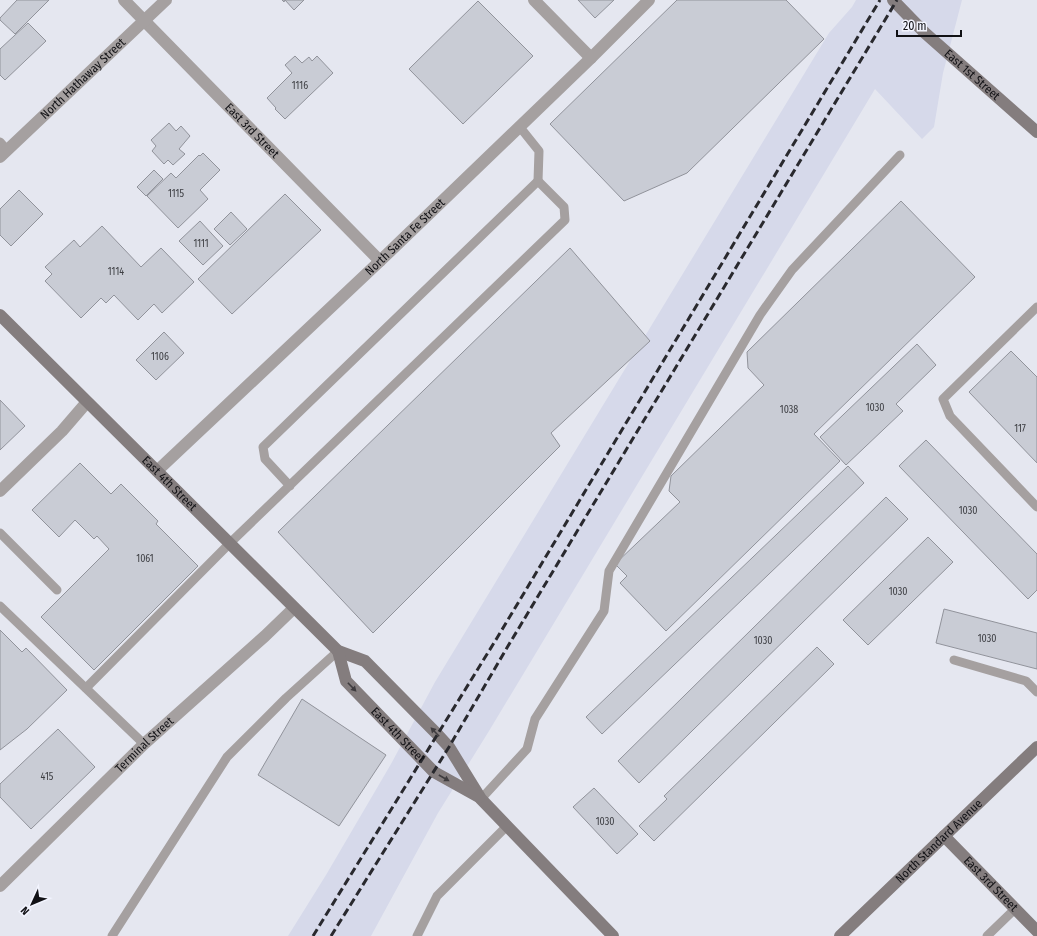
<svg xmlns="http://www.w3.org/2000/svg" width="1037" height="936" font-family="'Fira Sans Condensed',sans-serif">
  <rect width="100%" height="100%" fill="#e5e7f0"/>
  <!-- built -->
  <polygon fill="#d6d9ea" points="856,0 962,0 943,73 934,127 922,139 875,89 489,731 438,813 371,936 288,936 326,875 391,764 435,682 829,33 852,7"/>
  <!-- building -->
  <g fill="#c9ccd5" stroke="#91939b">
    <polygon points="17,0 49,0 15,34 0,20 0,18"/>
    <polygon points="282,0 304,0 294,10 285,0 284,2"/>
    <polygon points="578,0 614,0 595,18"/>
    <polygon points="677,0 786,0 824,39 687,173 624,201 550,124"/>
    <polygon points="478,1 533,56 463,124 409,69"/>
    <polygon points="28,23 46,41 5,80 0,75 0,49"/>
    <polygon points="295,56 302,63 309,57 312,61 317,56 333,73 285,119 275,109 276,108 267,98 292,73 285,65"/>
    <polygon points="169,123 176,131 181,126 190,136 179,149 185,154 173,165 168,160 164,164 152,151 156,146 151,140"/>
    <polygon points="203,153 220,170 200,190 208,199 178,228 147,196 171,173 176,178 199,155 200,156"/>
    <polygon points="154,170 163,179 146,196 137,187"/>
    <polygon points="19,190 43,214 11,246 0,235 0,209"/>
    <polygon points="285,194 321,230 232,314 198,279"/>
    <polygon points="901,201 975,277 814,434 840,461 666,631 620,583 627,576 615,564 680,502 669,491 671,476 764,385 748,368 747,352"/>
    <polygon points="231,212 247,229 230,245 214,229"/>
    <polygon points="200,221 223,246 203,265 179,241"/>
    <polygon points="102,226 141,267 161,248 194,282 162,313 154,304 138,320 114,295 106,303 101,298 81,318 45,281 52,274 45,267 74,240 80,247"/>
    <polygon points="570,248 650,341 551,433 560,446 373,633 278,532"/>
    <polygon points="164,332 184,353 156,380 136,360"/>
    <polygon points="917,344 936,365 896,404 903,411 846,465 820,437"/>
    <polygon points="1011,351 1037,377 1037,463 969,392"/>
    <polygon points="0,400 25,426 0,450"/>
    <polygon points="926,440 1037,554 1037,590 1028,599 899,466"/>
    <polygon points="80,463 111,494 121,484 158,521 156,524 198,566 94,670 41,617 109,549 97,536 94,539 75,520 59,537 32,510"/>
    <polygon points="848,466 864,483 602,734 586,717"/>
    <polygon points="886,497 908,519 639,783 618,761"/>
    <polygon points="928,537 953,562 868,645 843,620"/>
    <polygon points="944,609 1037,633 1037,669 936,643"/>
    <polygon points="0,630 22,652 26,648 67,690 27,729 0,750"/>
    <polygon points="817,647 834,664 654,841 639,826 667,799 664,796"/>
    <polygon points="302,699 386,755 339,826 258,775"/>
    <polygon points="58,729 95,767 31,829 0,797 0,784"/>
    <polygon points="594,788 638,834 617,854 573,807"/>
  </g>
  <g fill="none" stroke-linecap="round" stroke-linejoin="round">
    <!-- lane -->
    <g stroke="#a5a0a0" stroke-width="9">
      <polyline points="519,126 539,151 538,181"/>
      <polyline points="0,142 7,150"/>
      <polyline points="1037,307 943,399 950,416 1037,507"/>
      <polyline points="0,533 57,590"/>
      <polyline points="0,606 144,744"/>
      <polyline points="954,660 1026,681 1037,692"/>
      <polyline points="86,688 230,543 565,220 564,207 538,181 263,447 265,459 290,486"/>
      <polyline points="481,799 527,749 535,719 604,611 609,571 760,315 792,270 900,155"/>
      <polyline points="112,936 227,757 286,698 338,651"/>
      <polyline points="417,936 437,896 507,826"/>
      <polyline points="987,936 1015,909"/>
    </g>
    <!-- street -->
    <g stroke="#a5a0a0" stroke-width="12">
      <path id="s1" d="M124 0 380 261"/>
      <polyline points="534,0 591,58"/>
      <path id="s2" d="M0 157 166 0"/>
      <path id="s3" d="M157 471 380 261 591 58 649 0"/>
      <polyline points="0,491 62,431 87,402"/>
      <path id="s4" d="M0 886 144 744 265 636 294 608"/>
    </g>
    <!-- secondary -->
    <g stroke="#847d7e" stroke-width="12">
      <path id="s5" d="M893 0 925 33 1037 132"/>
      <path id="s6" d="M0 315 338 651 365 661 438 735 449 747 481 799 613 936"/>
      <path id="s7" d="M338 651 346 681 434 772 479 797"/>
      <path id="s8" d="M944 836 1037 931"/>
      <path id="s9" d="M840 936 1037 747"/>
    </g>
    <!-- rail -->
    <g stroke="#29292e" stroke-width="3" stroke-dasharray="8 4" stroke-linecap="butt">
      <polyline points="313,936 497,638 880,0"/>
      <polyline points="331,936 449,747 508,646 897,0"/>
    </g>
  </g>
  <!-- one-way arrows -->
  <defs><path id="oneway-solid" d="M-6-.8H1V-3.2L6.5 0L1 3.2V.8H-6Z"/></defs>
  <g fill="#3f3c3f">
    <use href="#oneway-solid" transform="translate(352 687) rotate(46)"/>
    <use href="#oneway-solid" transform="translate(435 732) rotate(-134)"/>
    <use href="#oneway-solid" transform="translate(444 778) rotate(30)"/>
  </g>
  <g text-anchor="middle" stroke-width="3" stroke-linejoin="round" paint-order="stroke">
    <!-- number labels -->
    <g font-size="10" fill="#3f4045">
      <text x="300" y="89">1116</text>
      <text x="176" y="197">1115</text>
      <text x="201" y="247">1111</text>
      <text x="116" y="275">1114</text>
      <text x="160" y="360">1106</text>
      <text x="875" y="411">1030</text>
      <text x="789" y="413">1038</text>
      <text x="1020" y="432">117</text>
      <text x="968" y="514">1030</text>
      <text x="145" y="562">1061</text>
      <text x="898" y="595">1030</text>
      <text x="987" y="642">1030</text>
      <text x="763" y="644">1030</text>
      <text x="47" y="780">415</text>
      <text x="605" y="825">1030</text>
    </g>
    <!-- street labels -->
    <g font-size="12" fill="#111115" stroke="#f2f4fe">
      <text dy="4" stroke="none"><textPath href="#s5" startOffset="109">East 1st Street</textPath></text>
      <text dy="4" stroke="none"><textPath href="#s2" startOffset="114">North Hathaway Street</textPath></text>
      <text dy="4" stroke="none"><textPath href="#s1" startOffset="183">East 3rd Street</textPath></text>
      <text dy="4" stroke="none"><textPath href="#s3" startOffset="341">North Santa Fe Street</textPath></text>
      <text dy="4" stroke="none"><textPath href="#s6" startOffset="239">East 4th Street</textPath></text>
      <text dy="4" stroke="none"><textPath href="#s7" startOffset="106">East 4th Street</textPath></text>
      <text dy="4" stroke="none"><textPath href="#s4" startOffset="202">Terminal Street</textPath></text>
      <text dy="4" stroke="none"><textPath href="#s9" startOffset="137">North Standard Avenue</textPath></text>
      <text dy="4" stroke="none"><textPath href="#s8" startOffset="67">East 3rd Street</textPath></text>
    </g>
  </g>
  <!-- north arrow -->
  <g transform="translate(32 904) rotate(226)" stroke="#f2f4fe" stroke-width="3" paint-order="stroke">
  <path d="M0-3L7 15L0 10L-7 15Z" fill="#111115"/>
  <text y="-6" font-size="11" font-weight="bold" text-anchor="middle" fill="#111115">N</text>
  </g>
  <!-- scale -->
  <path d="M897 30v6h64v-6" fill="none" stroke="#111115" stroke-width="2"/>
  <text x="903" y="30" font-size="12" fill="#111115" stroke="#f2f4fe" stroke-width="3" paint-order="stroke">20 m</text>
</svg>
